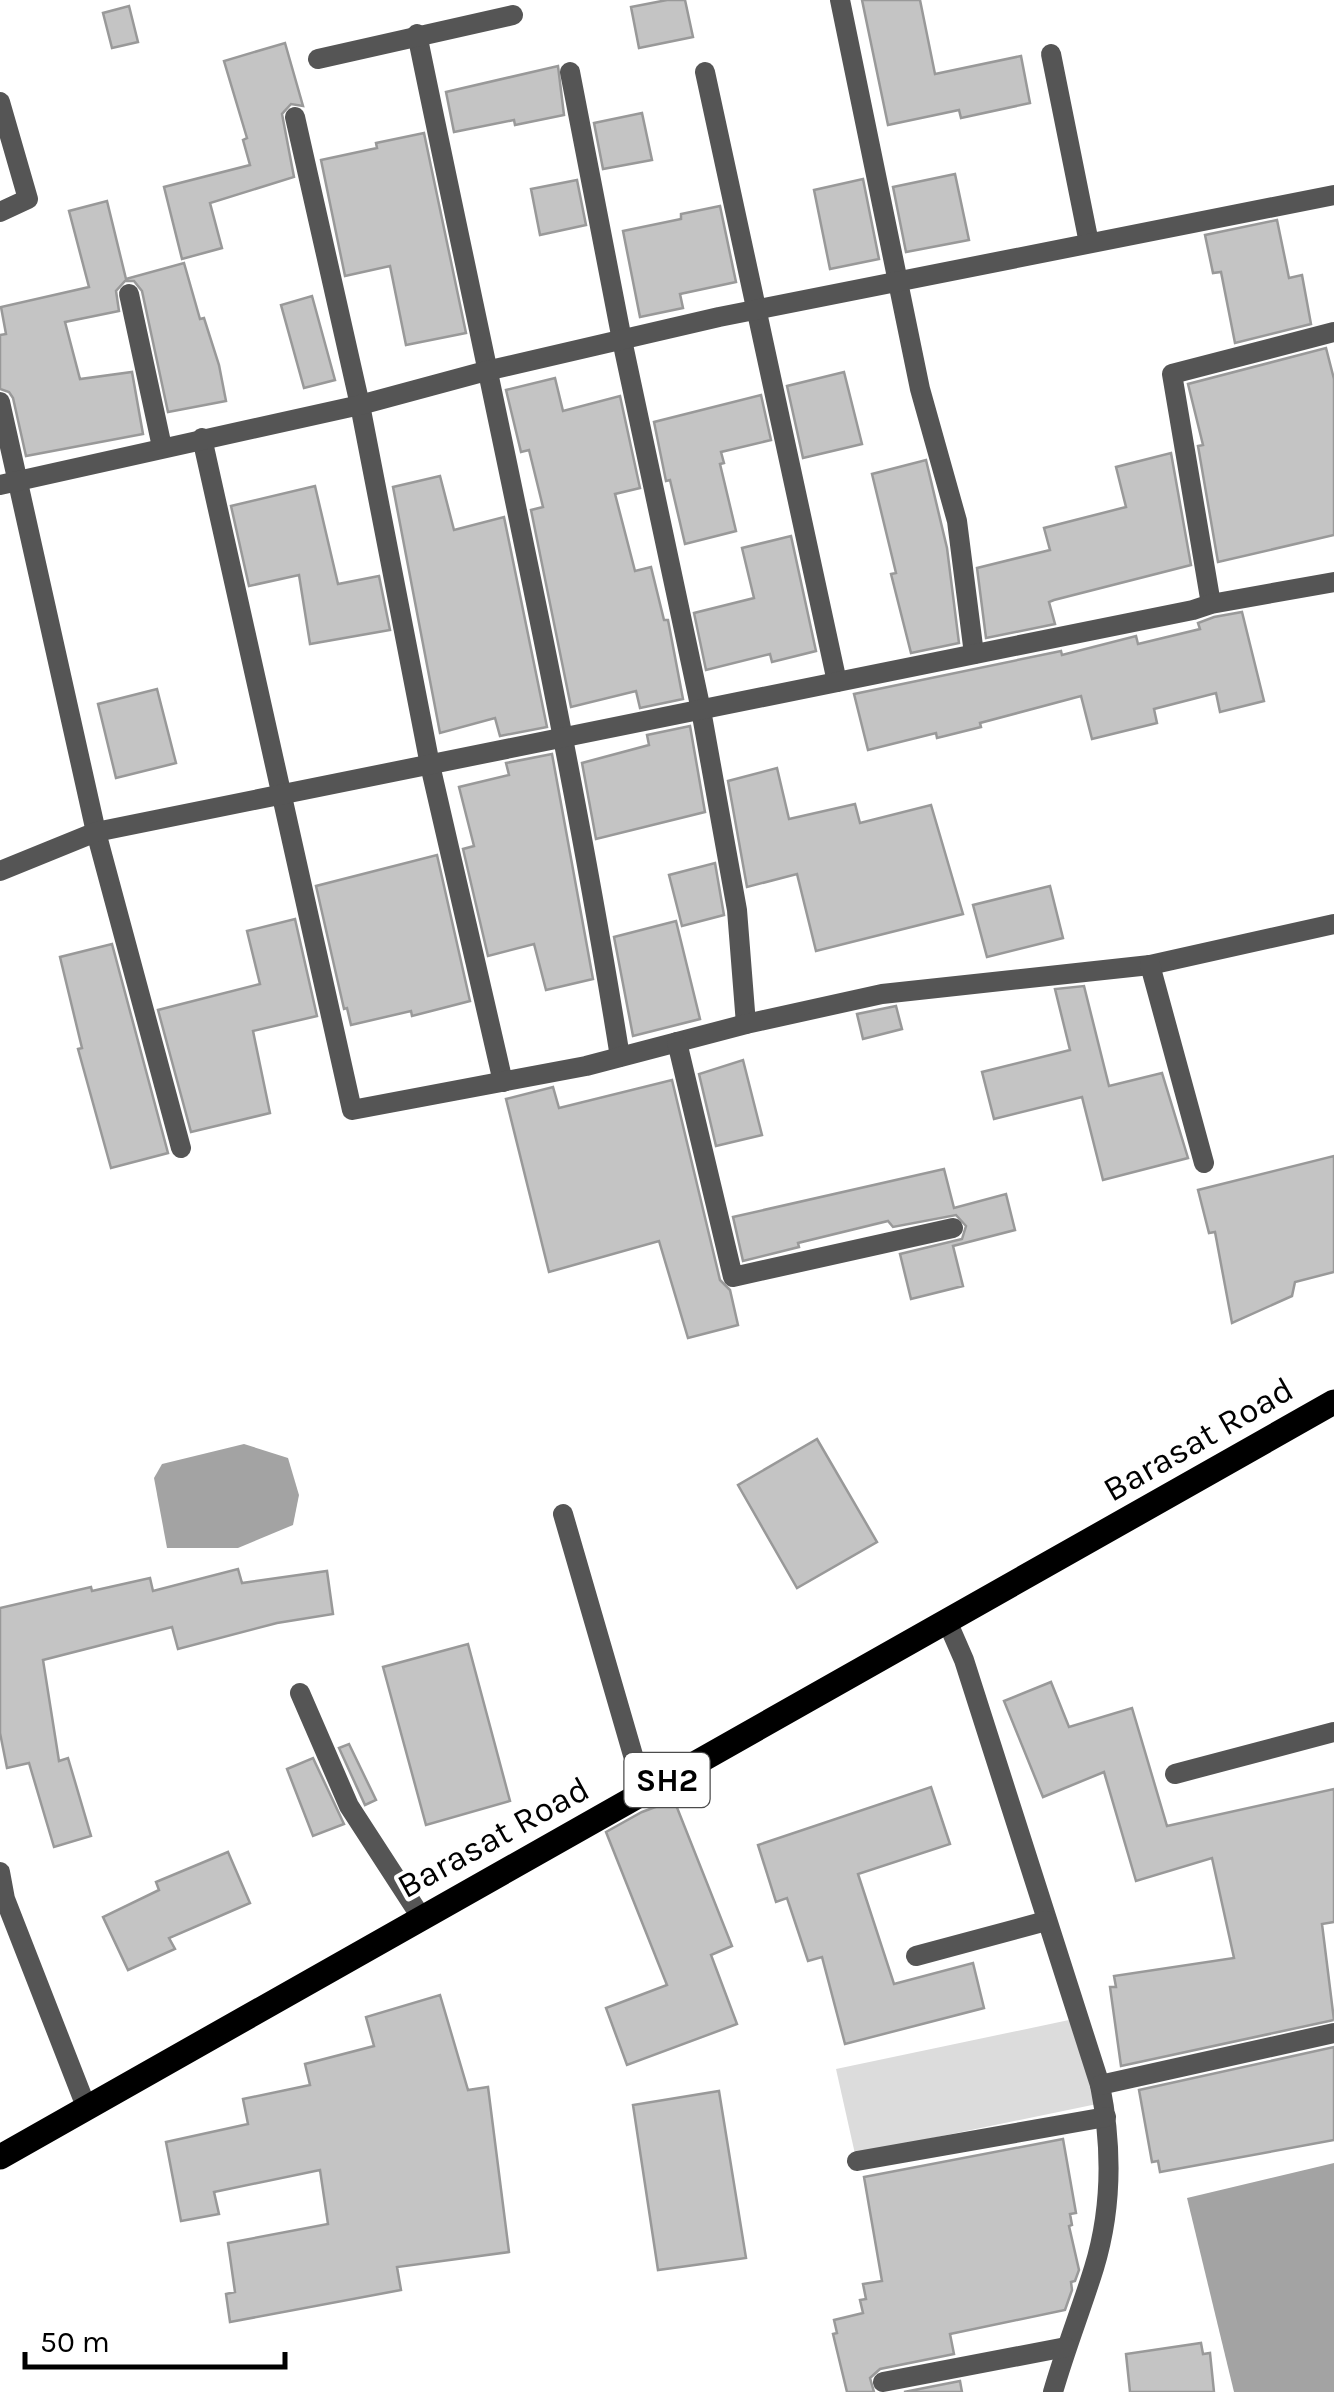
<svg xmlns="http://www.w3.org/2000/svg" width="1334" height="2392" font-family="Karla,sans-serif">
  <rect width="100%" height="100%" fill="#fff"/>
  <!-- green -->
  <polygon fill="#dcdcdc" points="1069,2020 1097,2104 855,2154 836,2069"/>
  <!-- water -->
  <g fill="#a3a3a3">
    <polygon points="244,1444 288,1458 299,1495 293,1525 238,1548 167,1548 154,1478 162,1464"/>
    <polygon points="1334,2163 1334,2392 1234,2392 1187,2198"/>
  </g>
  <!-- building -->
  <g fill="#c4c4c4" stroke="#999" stroke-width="2.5">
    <polygon points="667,0 685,0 693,37 639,48 631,7"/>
    <polygon points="862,0 920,0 935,74 1021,56 1030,103 961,118 959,110 888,125"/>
    <polygon points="129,6 138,42 112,48 103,13"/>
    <polygon points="285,43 303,106 291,104 282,114 294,177 210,203 222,248 182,259 164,187 250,165 243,140 247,138 224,61"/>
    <polygon points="558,66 564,115 515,125 514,120 454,132 446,92"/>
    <polygon points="642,113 652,160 603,169 594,123"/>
    <polygon points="424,133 466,333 406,345 390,266 345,276 321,160 377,148 376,143"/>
    <polygon points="955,174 969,240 906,252 893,187"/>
    <polygon points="863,179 879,259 830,269 814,190"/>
    <polygon points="577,180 586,225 540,235 531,189"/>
    <polygon points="107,201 126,279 184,263 200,319 204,318 219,365 226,401 168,412 142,291 134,281 125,281 116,291 119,311 65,322 80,379 132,372 143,434 26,456 13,398 9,392 0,389 0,335 6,334 1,307 89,287 69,211"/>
    <polygon points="720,206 736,282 680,294 683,308 640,317 623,231 681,219 681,214"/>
    <polygon points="1277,220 1289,278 1302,275 1311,324 1235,343 1221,272 1213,273 1205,235"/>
    <polygon points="312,296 335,380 304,388 281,305"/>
    <polygon points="1326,348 1334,379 1334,535 1218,562 1198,446 1203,445 1188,384"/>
    <polygon points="844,372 862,444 803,458 787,386"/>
    <polygon points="555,378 563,411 620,396 640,488 615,494 635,571 651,567 664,620 668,620 683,699 640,708 636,691 571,707 531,510 543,507 529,450 521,452 506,390"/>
    <polygon points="761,395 771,440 721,452 724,463 720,464 736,531 685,544 670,480 666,481 654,422"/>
    <polygon points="1171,453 1191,565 1054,600 1049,602 1055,624 986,638 977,568 1050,550 1044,528 1126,507 1116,467"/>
    <polygon points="926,460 947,548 959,643 911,653 891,574 896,573 872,474"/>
    <polygon points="440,476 454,530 504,517 547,727 500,736 495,718 440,733 393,487"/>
    <polygon points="315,486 338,584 379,576 390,630 310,644 299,575 249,586 231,506"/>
    <polygon points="791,536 816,651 772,662 770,654 706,670 694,613 754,598 742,548"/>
    <polygon points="1242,612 1264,701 1220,712 1216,693 1154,709 1157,723 1092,739 1081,696 980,723 981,727 937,738 936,733 868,750 854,694 1061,651 1062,655 1136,636 1138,644 1200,629 1198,623 1214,617"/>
    <polygon points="157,689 176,763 116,778 98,704"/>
    <polygon points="690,726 705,812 596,839 582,763 649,745 647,735"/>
    <polygon points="552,754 593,979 546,990 534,944 488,956 463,849 474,846 459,787 509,775 506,763"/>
    <polygon points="777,768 789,819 855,804 860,823 931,805 963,914 816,951 797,874 747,887 728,781"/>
    <polygon points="437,855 470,1001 412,1016 411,1011 351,1025 347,1008 344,1009 316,886"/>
    <polygon points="715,863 724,915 682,926 669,875"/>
    <polygon points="1050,886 1063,938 987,957 973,905"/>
    <polygon points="295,919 317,1016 253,1031 270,1113 191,1132 158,1010 260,984 247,931"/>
    <polygon points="676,921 700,1019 633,1036 614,937"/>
    <polygon points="112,944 168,1153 111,1168 78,1049 82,1048 60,957"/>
    <polygon points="1084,986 1109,1086 1162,1073 1188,1158 1103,1180 1082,1097 994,1119 982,1072 1070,1050 1055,989"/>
    <polygon points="896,1006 902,1029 863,1039 857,1014"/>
    <polygon points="743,1060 762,1135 716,1146 699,1074"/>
    <polygon points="672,1080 720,1280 730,1290 738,1325 688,1338 659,1241 549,1272 506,1099 553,1087 559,1108"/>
    <polygon points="1334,1156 1334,1272 1295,1282 1292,1296 1232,1323 1215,1232 1209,1233 1198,1190"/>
    <polygon points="944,1169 954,1208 1006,1194 1015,1230 953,1246 963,1286 911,1299 900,1254 962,1239 966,1226 956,1215 893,1227 888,1221 798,1243 799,1247 743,1261 733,1217"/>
    <polygon points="817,1439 877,1542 797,1588 738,1485"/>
    <polygon points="238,1569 242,1583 327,1571 333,1614 277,1623 178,1649 172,1627 43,1660 59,1761 68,1758 91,1836 54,1847 29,1763 7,1768 0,1733 0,1608 91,1587 92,1591 150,1578 153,1591"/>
    <polygon points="468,1644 510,1801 426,1825 383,1667"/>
    <polygon points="1051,1682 1069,1727 1132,1708 1167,1826 1334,1789 1334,1922 1322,1924 1334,2020 1121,2066 1110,1987 1116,1987 1114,1976 1234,1958 1212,1858 1136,1881 1104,1772 1043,1797 1004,1701"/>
    <polygon points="349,1744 376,1800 365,1805 339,1748"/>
    <polygon points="313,1758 344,1824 313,1836 287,1769"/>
    <polygon points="931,1787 950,1844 858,1874 894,1984 973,1963 984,2008 845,2044 822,1957 808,1961 787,1898 776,1902 758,1845"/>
    <polygon points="674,1800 732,1946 711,1955 737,2024 627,2065 606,2008 667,1985 606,1832 642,1812"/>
    <polygon points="228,1852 250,1903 169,1938 175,1949 128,1970 103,1917 159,1890 156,1882"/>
    <polygon points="440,1995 468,2090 488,2087 509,2252 397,2267 401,2290 230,2322 226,2294 235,2292 228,2243 328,2224 320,2170 214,2192 219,2214 181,2221 166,2142 248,2124 243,2099 310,2085 305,2064 374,2046 366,2017"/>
    <polygon points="1334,2047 1334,2140 1160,2172 1158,2161 1152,2162 1139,2090"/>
    <polygon points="719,2091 746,2258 658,2270 633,2105"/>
    <polygon points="1063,2139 1076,2213 1070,2214 1072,2225 1069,2226 1079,2270 1075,2281 1071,2282 1072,2290 1065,2310 950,2334 954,2354 880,2369 870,2378 874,2392 847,2392 833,2334 837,2333 834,2320 863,2313 860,2300 866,2299 863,2284 882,2281 864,2177"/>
    <polygon points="1201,2343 1203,2354 1210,2353 1214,2392 1130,2392 1126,2354"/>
    <polygon points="960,2381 962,2392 904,2392"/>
  </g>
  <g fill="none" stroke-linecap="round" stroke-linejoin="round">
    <!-- street -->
    <g stroke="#555" stroke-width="20">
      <polyline points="840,0 920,389 957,521 974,654"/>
      <path d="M417 34C487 375 565 714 620 1057"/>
      <polyline points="1051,54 1089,243"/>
      <polyline points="318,59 513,15"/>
      <polyline points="570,72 622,340 701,710 737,910 746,1024"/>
      <polyline points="705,72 837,682"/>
      <polyline points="0,102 28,199 0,212"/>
      <polyline points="295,117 360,405 430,765 503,1082"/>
      <polyline points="129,294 162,447"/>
      <polyline points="0,402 96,832 181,1148"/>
      <polyline points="202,438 352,1110 586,1066 746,1024 882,994 1150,965 1334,924"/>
      <polyline points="0,485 360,405 486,371 719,317 1334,195"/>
      <polyline points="1211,604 1172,374 1334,332"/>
      <polyline points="0,871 96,832 1193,610 1211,604 1334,582"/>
      <polyline points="1150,965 1204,1163"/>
      <polyline points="677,1042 733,1277 953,1228"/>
      <polyline points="563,1514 644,1793"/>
      <path d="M947 1621 964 1660 1100 2085C1112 2145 1112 2209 1094 2268 1081 2310 1065 2350 1053 2392"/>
      <polyline points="300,1693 349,1806 421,1917"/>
      <polyline points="1175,1774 1334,1732"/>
      <polyline points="0,1872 5,1899 87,2109"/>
      <polyline points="916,1956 1046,1921"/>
      <polyline points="1100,2085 1334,2033"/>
      <polyline points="857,2161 1106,2117"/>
      <polyline points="883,2382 1066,2347"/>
    </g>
    <!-- primary -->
    <polyline stroke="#000" stroke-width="25" points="0,2157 1334,1402"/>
  </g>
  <g text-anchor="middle" stroke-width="8" stroke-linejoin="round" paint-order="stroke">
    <!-- shield labels -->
    <rect fill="#fff" stroke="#4c4c4c" stroke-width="2.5" x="624.5" y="1753" width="85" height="54" rx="8"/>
    <g font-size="32" font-weight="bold" fill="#000">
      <text x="667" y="1791">SH2</text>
    </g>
    <!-- street labels -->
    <g font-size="35" fill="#000" stroke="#fff">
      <text transform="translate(1198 1439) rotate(-30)" y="12">Barasat Road</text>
      <text transform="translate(493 1837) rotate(-29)" y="12">Barasat Road</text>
    </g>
  </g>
  <!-- scale -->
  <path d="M25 2352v15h260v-15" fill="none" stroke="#000000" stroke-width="5"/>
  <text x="40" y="2352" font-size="30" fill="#000000" stroke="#ffffff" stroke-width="8" paint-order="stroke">50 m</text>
</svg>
